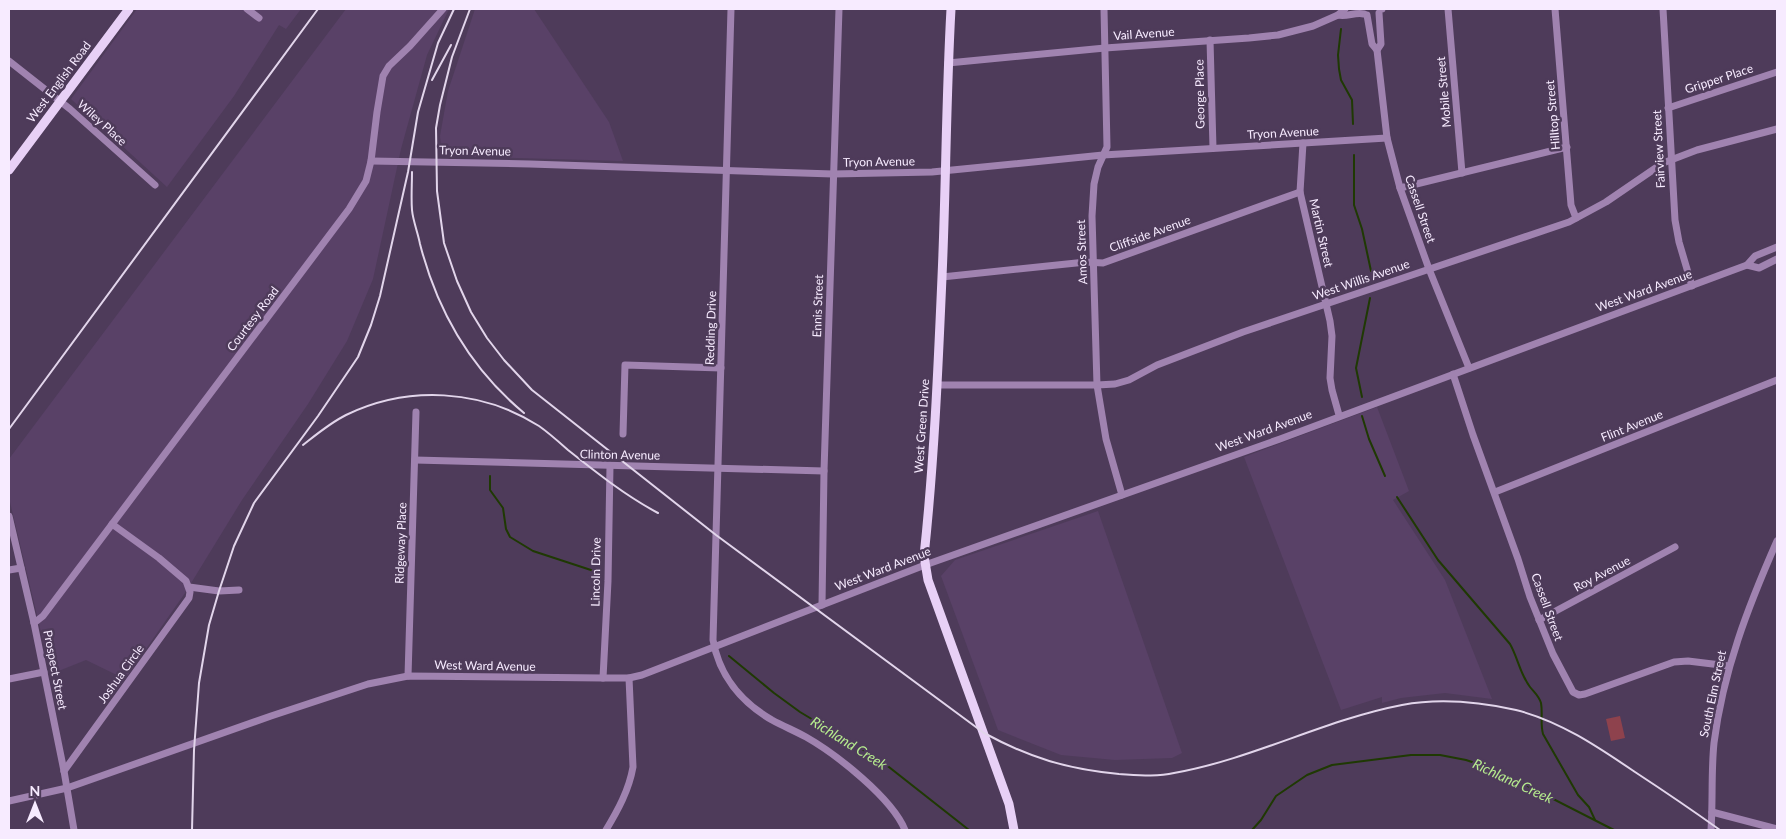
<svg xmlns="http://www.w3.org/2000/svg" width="1786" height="839" font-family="Lato,sans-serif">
  <rect width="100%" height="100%" fill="#4e3b5a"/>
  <!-- built -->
  <g fill="#594167">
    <polygon points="137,9 301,9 286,29 279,25 234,96 167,187 71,99"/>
    <polygon points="346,9 449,9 427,55 401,149 373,279 347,341 308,404 242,500 185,593 125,679 86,660 51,674 9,498 9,459"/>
    <polygon points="475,9 534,9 609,122 623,161 442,156 440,136 448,91"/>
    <polygon points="1377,407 1409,491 1393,500 1445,580 1492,699 1445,693 1401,698 1382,703 1382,697 1341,710 1244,457"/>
    <polygon points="1098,511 1182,753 1172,758 1115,760 1061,755 998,730 941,576 955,560"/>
  </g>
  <!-- green -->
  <polygon fill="#8e424d" points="1620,716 1625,738 1611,741 1606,719"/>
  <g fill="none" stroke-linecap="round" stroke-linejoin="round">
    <!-- stream -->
    <g stroke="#1f3903" stroke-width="2">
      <polyline points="1341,29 1338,55 1339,69 1341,80 1352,100 1353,124"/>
      <polyline points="1354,155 1354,205 1362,229 1371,271"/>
      <polyline points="1362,397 1356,368 1370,298"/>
      <polyline points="1362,416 1369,439 1385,476"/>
      <polyline points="490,476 490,490 503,508 506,529 510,537 533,551 600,573"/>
      <path d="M1397 497 1438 560 1510 644C1518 658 1520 674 1530 687 1534 692 1539 696 1541 703 1543 714 1540 723 1543 734L1578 795 1589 807 1595 820"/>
      <polyline points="729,656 774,693 800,712 880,760 969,830"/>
      <polyline points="1252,830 1261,820 1276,796 1307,775 1332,765 1411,755 1440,755 1466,760 1496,770 1614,830"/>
    </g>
    <!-- minor -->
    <g stroke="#a083b0" stroke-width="7">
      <polyline points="247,9 259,18"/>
      <path d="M731 9 713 640C719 675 741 702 772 720 783 726 795 731 806 737 836 754 892 798 905 830"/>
      <polyline points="1104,9 1107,147 1098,167 1094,184 1092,216 1097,385 1106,439 1122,495"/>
      <polyline points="1381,9 1382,9"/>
      <polyline points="1448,9 1462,173"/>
      <polyline points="1555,9 1571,205 1576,218"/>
      <polyline points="1663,9 1675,220 1679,242 1692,286"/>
      <polyline points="1379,13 1381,44 1377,50 1387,138 1400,188 1429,269 1469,368"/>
      <path d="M1338 15C1347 17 1355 12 1364 14"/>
      <polyline points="1367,15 1372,44 1377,50"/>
      <polyline points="1210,40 1213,148"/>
      <polyline points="9,61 70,109 155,185"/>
      <polyline points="948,63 1105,48 1249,38 1278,35 1313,26 1338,15 1345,9"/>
      <polyline points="1668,108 1777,72"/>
      <polyline points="1303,143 1300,192 1330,321 1332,336 1330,378 1332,390 1339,415"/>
      <polyline points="371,161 530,164 833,174 932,172 1103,155 1387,138"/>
      <polyline points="1400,188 1567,147"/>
      <polyline points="1747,265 1759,268 1777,259"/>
      <polyline points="942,277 1086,262 1103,263 1300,192"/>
      <polyline points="1453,374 1473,435 1518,559 1530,597 1553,654 1573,692 1579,695 1585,694 1674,662 1688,661 1729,666"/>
      <polyline points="937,385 1097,385 1115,384 1129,380 1157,365 1243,332 1569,222 1606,202 1663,163 1697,150 1777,129"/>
      <polyline points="623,434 625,365 721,368"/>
      <polyline points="415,460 824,471"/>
      <polyline points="1495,492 1777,380"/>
      <polyline points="9,516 34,623 64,771 74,830"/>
      <polyline points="9,570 21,568"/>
      <polyline points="189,587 219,591 239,590"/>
      <polyline points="822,605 824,471 839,9"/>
      <polyline points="1539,620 1675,547"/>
      <polyline points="34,623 43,616 349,209 366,181 371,161 377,112 383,76 389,66 410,46 443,9"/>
      <polyline points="408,676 416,412"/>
      <polyline points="603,678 608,581 610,466"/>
      <polyline points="9,679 44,672"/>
      <polyline points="64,771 189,598 190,592 186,581 159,558 112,524"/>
      <polyline points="9,801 67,788 271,716 368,684 408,676 603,678 629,678 642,675 925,565 1280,439 1747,265 1755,256 1777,247"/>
      <polyline points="1712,812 1777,829"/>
      <path d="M606 830C618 810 629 790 633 767L629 678"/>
      <path d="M1711 830C1713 801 1711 772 1714 743 1723 671 1748 607 1777 541"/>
    </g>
    <!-- major -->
    <g stroke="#e8d0f6" stroke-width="9">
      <path d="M951 9C946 98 946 188 942 277 938 370 934 463 924 556L928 580 1009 804 1014 830"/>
      <polyline points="9,170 129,9"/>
    </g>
    <!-- rail -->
    <g stroke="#e2d5eb" stroke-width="2">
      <path d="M470 9 452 57 440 105 436 128 437 191 444 243 457 281 471 312 487 338 504 360 532 390 716 535 984 733C1030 758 1067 769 1119 774 1137 775 1157 777 1174 773 1253 759 1324 720 1402 705 1439 698 1480 702 1516 710 1560 721 1598 747 1635 772 1664 791 1692 810 1720 830"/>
      <polyline points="432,80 451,45"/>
      <path d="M412 172C412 185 411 198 412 210 413 221 418 233 420 244 437 310 471 369 524 413"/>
      <polyline points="9,429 318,9"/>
      <path d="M303 445C317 434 330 423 346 415 408 385 481 389 539 426 549 433 559 442 568 450 597 473 626 496 658 513"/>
      <polyline points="192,830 194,750 199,683 209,625 219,591 234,546 254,503 318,416 358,357 371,325 380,296 408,172 418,112 438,43 454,9"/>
    </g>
  </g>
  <g text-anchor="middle" stroke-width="5" stroke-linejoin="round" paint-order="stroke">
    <!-- street labels -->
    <g font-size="12" fill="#f7ebff" stroke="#4e3b5a">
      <text transform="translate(1144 34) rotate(-4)" y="4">Vail Avenue</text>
      <text transform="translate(1719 79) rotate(-18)" y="4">Gripper Place</text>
      <text transform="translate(59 82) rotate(-53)" y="4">West English Road</text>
      <text transform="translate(1444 92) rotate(-95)" y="4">Mobile Street</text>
      <text transform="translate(1200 94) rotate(-91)" y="4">George Place</text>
      <text transform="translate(1553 115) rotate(-95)" y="4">Hilltop Street</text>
      <text transform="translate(102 123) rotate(42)" y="4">Wiley Place</text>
      <text transform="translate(1283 133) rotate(-3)" y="4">Tryon Avenue</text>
      <text transform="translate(1659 149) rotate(-93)" y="4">Fairview Street</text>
      <text transform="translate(475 151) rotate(1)" y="4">Tryon Avenue</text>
      <text transform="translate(879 162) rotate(-1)" y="4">Tryon Avenue</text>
      <text transform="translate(1420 209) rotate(71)" y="4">Cassell Street</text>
      <text transform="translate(1321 233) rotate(77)" y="4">Martin Street</text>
      <text transform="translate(1150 234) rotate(-20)" y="4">Cliffside Avenue</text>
      <text transform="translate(1082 252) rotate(-92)" y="4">Amos Street</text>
      <text transform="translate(1361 280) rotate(-19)" y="4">West Willis Avenue</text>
      <text transform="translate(1644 291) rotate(-20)" y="4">West Ward Avenue</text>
      <text transform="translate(818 306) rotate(-88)" y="4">Ennis Street</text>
      <text transform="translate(253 319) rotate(-53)" y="4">Courtesy Road</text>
      <text transform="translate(711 328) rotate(-88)" y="4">Redding Drive</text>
      <text transform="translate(922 426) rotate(-86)" y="4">West Green Drive</text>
      <text transform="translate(1632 426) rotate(-22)" y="4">Flint Avenue</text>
      <text transform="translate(1264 431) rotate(-20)" y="4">West Ward Avenue</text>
      <text transform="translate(620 455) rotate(1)" y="4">Clinton Avenue</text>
      <text transform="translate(401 543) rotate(-88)" y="4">Ridgeway Place</text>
      <text transform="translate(883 569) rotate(-21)" y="4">West Ward Avenue</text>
      <text transform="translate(596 572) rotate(-89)" y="4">Lincoln Drive</text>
      <text transform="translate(1602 574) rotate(-28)" y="4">Roy Avenue</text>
      <text transform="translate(1547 607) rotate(70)" y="4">Cassell Street</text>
      <text transform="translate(485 666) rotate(1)" y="4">West Ward Avenue</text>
      <text transform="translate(55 670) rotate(79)" y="4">Prospect Street</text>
      <text transform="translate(121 674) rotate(-54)" y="4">Joshua Circle</text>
      <text transform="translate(1713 694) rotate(-78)" y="4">South Elm Street</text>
    </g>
    <!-- water labels -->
    <g font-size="14" font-style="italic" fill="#b7ed8f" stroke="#4e3b5a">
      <text transform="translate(849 743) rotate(32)" y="5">Richland Creek</text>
      <text transform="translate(1513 781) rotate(25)" y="5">Richland Creek</text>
    </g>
  </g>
  <!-- border -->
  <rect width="1786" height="839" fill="none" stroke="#f7ebff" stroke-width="20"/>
  <!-- north arrow -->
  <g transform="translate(35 804)" stroke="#4e3b5a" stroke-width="4" paint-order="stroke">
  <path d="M0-4L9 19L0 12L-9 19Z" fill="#f7ebff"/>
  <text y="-8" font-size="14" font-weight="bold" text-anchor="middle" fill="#f7ebff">N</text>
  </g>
</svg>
